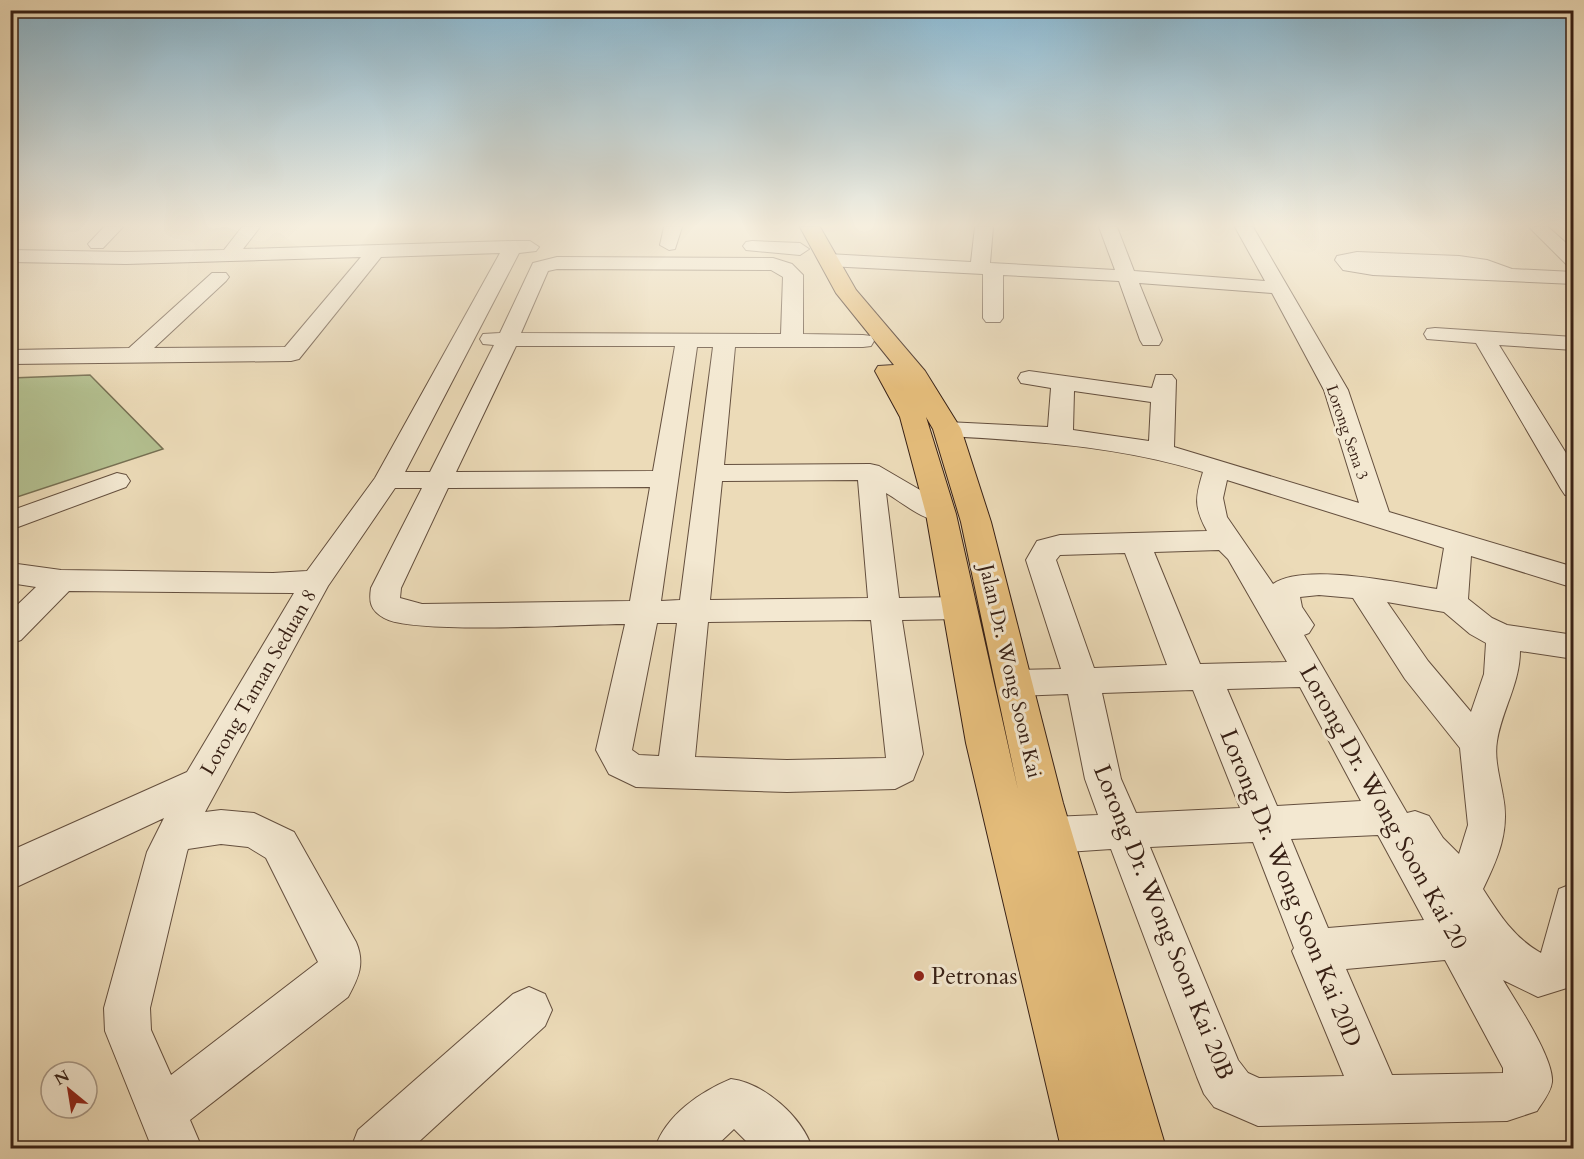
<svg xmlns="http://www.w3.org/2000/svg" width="1584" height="1159" font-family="Cardo,serif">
  <rect width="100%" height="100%" fill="#ecdbb8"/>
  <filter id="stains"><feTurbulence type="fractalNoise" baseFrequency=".00333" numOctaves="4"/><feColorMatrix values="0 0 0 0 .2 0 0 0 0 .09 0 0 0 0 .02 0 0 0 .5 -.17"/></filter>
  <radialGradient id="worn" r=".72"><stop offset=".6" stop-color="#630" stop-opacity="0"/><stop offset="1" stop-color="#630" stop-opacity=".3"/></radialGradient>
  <!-- green -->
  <polygon fill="#b4c191" stroke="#767053" stroke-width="1.5" points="90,375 163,449 11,499 11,378"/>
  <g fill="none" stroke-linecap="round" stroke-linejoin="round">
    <!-- minor casing -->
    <g stroke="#644f3e" stroke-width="2">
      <g id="minor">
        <polygon points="104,227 123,227 103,248 91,248 88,244"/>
        <path d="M242 227H260L243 249 513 241H530L539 247 536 251 519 253 405 472H430L494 345 483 344 480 339 483 334 500 333 533 263 557 257 773 258 792 264 803 275V334L863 335 871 336 874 341 871 346 863 347H735L724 465 870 464 879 466 951 508 955 514 951 520C928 526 905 504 886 493L899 598 960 597 971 600 975 608 971 616 960 619 902 620 923 754 913 780 895 789 787 792 636 787 609 774 596 750 625 624C582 624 412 635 384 618 370 610 369 602 371 588L422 488H395L328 586 205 812 221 810 254 813 294 832 356 942C365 963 359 977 348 997L190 1120 202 1148H152L105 1031 104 1008 147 852 164 818 10 890V851L187 772 294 593 69 591 21 640 10 644V612L36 587 10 583V563L61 570 273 573 307 571 375 478 500 253 381 257 299 359 291 361 10 364V350L129 348 212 273H226L229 277 226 281 154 348 285 347 361 257 126 264 10 262V250L126 252 224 250ZM557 269 771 270 783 277 781 334 521 333 548 271ZM516 346H675L653 471 456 472ZM697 347H713L680 600 661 601ZM858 480 868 598 710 600 722 481ZM650 487 630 601 422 604 400 598 401 588 448 488ZM871 620 886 758 787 760 695 757 708 622ZM657 623H677L659 756 639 755 632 750ZM221 844 248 847 266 858 318 962 171 1075 151 1030 150 1008 187 852 188 849Z"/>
        <polygon points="664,227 682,227 675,249 669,250 660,245"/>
        <path d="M975 227H993L990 263 1115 270 1099 227H1117L1134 271 1265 281 1235 227H1253L1348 390 1389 512 1574 567V588L1471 556 1468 599 1492 618 1507 625 1574 635V659L1520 651C1520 683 1502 710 1497 741 1494 759 1500 778 1503 796 1510 831 1498 858 1483 889 1499 914 1514 938 1541 953L1559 889 1574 883V982L1570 987 1538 997 1503 980C1516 1002 1554 1058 1552 1082 1551 1092 1542 1103 1537 1111L1507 1121 1258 1126 1214 1107 1204 1094 1197 1077 1111 849 1052 853 1038 847 1033 835 1038 823 1052 817 1098 815 1085 779 1068 694 1014 696 1002 692 997 683 1002 674 1014 670 1061 669 1026 560 1037 541 1060 535 1207 531C1194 507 1195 498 1203 472 1119 446 1034 441 947 436L938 434 935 429 938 424 947 422 1048 427 1051 388 1021 383 1018 378 1021 373 1029 371 1152 388 1156 375H1172L1176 380 1174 447 1359 503 1324 390 1272 293 1139 283 1162 340 1159 345H1143L1140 340 1119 281 1003 275V318L1000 322H986L983 318V274L828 266 819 260 828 254 971 262ZM1074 391 1151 402 1149 441 1073 430ZM1227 480 1444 548 1437 589C1400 583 1303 562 1273 584L1227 517 1223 498ZM1219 550 1228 559 1287 662 1200 664 1154 552ZM1125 553 1167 665 1094 668 1056 560 1060 555ZM1319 595 1353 598 1405 679 1460 748 1468 825 1459 854 1443 838 1429 816 1415 811 1407 813 1304 635 1309 633 1314 625 1302 607 1300 597ZM1387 602 1444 612 1470 634 1486 643 1484 674 1471 712 1428 661ZM1300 687 1361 801 1277 806 1227 689ZM1193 690 1240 808 1136 813 1121 779 1102 693ZM1378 835 1424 920 1328 928 1291 839ZM1253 842 1294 948 1292 951 1344 1076 1259 1078 1248 1073 1238 1060 1150 847ZM1445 960 1503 1068V1073L1392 1075 1346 969Z"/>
        <polygon points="1529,227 1548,227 1574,250 1574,267 1567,265"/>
        <polygon points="752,241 800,243 809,249 800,255 746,250 743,246 746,242"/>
        <polygon points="1357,252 1459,256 1487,260 1512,269 1574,272 1574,284 1373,275 1343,270 1335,260 1337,256"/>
        <polygon points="1435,328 1574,337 1574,350 1499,345 1574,466 1574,497 1565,495 1561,489 1476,343 1427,339 1424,334 1427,329"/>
        <polygon points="117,473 126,475 130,481 126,487 10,530 10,511"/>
        <polygon points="529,987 545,994 552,1010 545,1026 412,1148 351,1148 358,1130 513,994"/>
        <path d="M731 1079C764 1083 802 1117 812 1148H753L734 1129 714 1148H655C666 1115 700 1092 731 1079Z"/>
      </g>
    </g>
    <!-- major casing -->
    <g stroke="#372015" stroke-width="2">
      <path id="major" d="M800 227H820L856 290 925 371 961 429 991 522 1063 803 1166 1148H1061L966 743 926 514 900 417 875 371 878 366 894 365 836 293ZM901 374 933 429 961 522 1018 790 956 514 926 417Z"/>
    </g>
    <!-- minor -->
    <use href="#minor" fill="#f3e8d1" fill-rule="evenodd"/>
    <!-- major -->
    <use href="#major" fill="#e6be7c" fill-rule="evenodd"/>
  </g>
  <!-- sky -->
  <linearGradient id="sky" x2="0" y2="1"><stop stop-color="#88b7d1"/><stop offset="0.58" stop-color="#f6efdf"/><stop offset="1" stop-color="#f6efdf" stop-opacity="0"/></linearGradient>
  <rect width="1584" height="389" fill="url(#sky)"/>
  <!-- markers -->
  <circle fill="#8f2418" stroke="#f3e8d1" stroke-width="2" cx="919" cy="976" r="6"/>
  <g text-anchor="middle" stroke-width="6" stroke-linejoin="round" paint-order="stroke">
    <!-- far-street labels -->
    <g font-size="16" fill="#372015" stroke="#f3e8d1">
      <text transform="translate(1348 432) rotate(71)" y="6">Lorong Sena 3</text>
    </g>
    <!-- street labels -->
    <g font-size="20" fill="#372015" stroke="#f3e8d1">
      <text transform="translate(1011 671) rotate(77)" y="7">Jalan Dr. Wong Soon Kai</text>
      <text transform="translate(258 682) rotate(-60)" y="7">Lorong Taman Seduan 8</text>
    </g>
    <!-- near-street labels -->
    <g font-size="24" fill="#372015" stroke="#f3e8d1">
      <text transform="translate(1384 807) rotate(61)" y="8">Lorong Dr. Wong Soon Kai 20</text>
      <text transform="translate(1291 888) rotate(68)" y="8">Lorong Dr. Wong Soon Kai 20D</text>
      <text transform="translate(1164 922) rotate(68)" y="8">Lorong Dr. Wong Soon Kai 20B</text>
    </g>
    <!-- near-poi labels -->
    <g font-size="24" fill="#372015" stroke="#f3e8d1" text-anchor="start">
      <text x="931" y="984">Petronas</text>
    </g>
  </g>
  <!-- margin -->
  <rect width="1584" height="1159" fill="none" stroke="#ecdbb8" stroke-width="36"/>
  <rect x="12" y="12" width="1560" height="1135" fill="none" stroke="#372015" stroke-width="3"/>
  <rect x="18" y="18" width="1548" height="1123" fill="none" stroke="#372015" stroke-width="1.5"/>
  <!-- north arrow -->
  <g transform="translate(69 1090) rotate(330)"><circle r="28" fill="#f3e8d1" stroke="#a89886" stroke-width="1.5"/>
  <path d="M0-4.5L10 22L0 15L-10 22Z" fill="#8f2418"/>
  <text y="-9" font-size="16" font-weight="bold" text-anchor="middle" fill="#372015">N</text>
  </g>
  <rect width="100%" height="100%" filter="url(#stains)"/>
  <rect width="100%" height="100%" fill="url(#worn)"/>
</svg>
